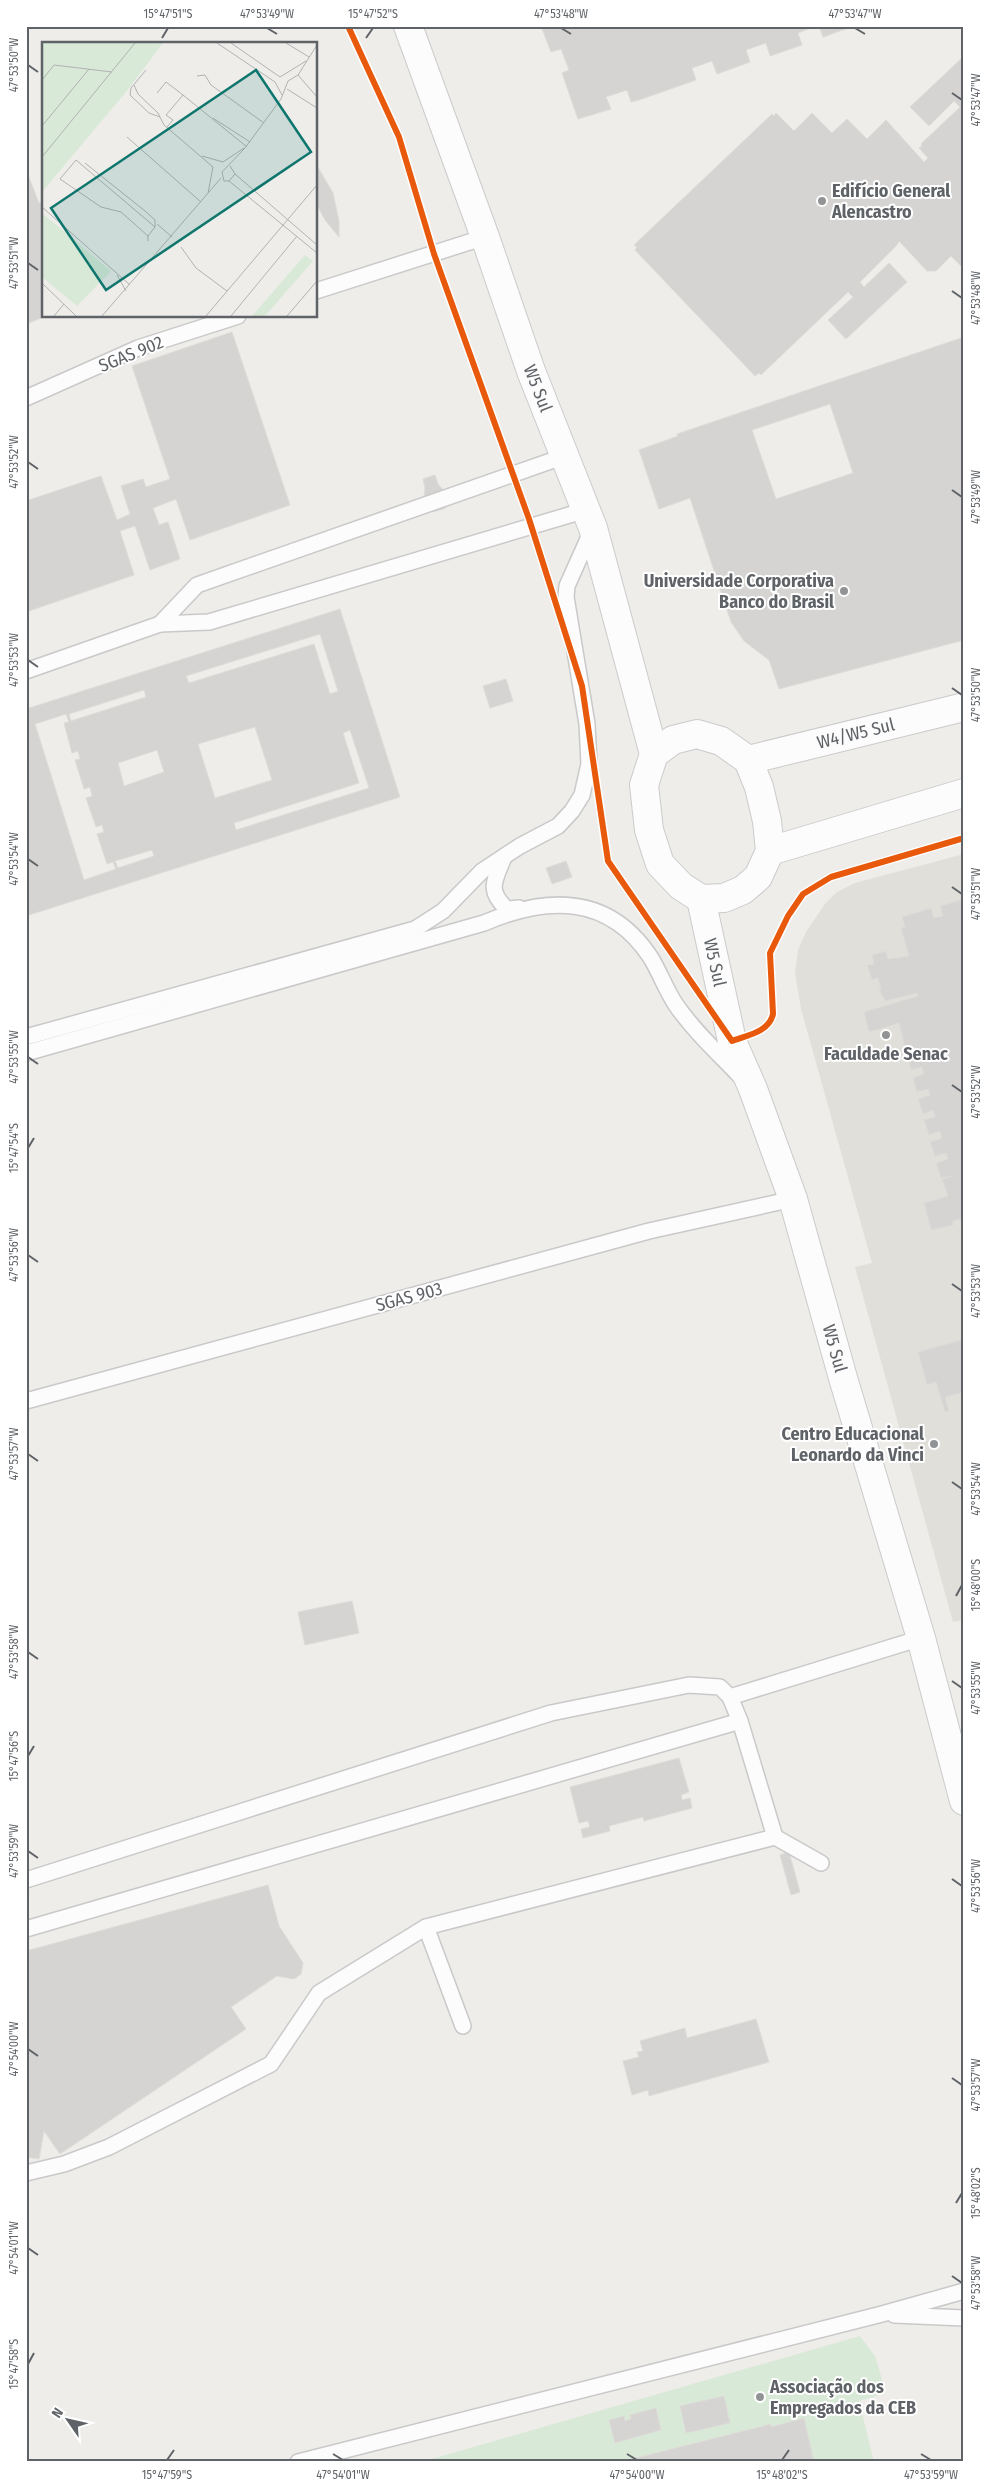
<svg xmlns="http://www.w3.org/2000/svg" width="990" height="2488" font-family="'Fira Sans Condensed',sans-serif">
  <rect width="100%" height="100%" fill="#eeedea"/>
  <!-- education -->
  <polygon fill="#e1dfda" points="964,854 964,1620 953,1622 855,1267 872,1263 801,1009 795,973 798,950 806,932 825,904 837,892 855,883"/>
  <!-- green -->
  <polygon fill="#d9e9d7" points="860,2336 875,2356 886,2393 859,2401 874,2462 421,2462"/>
  <!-- building -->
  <g fill="#d5d4d2" stroke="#dedcd9" fill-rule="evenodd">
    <polygon points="541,26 816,26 798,33 802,45 770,56 766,43 746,50 750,62 717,74 712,61 692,68 696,80 639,100 631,102 627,90 606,97 611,109 578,119 562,73 569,70 561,49 551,52"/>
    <polygon points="819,26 854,26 823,37"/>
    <polygon points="964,56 964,92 962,94 964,96 964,269 951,256 936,271 927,271 899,241 897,245 860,282 864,287 889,263 907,282 846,339 828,320 853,297 848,292 761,375 759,373 755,376 635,250 637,247 634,245 772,114 774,116 776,113 794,131 812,113 832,133 847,119 867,139 886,120 924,162 928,158 919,148 922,146 921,144 960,107 954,101 929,126 910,107"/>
    <polygon points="316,164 333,193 339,221 339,237 325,220 316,203"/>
    <polygon points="26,170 39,203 44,201 44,316 46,316 26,324"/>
    <polygon points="232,332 290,505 190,540 176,499 153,508 159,525 168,522 180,559 150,570 135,526 120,531 134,575 26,612 26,501 101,476 117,520 130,514 121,486 143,479 146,487 170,479 132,366"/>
    <path d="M964 337V640L779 689 769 660 744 641 731 622 690 498 659 509 639 450 678 436 677 434ZM830 404 853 473 776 499 752 430Z"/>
    <polygon points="435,475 438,484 445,492 443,499 446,508 433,512 431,503 424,497 425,488 423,479"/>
    <path d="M340 609 400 797 26 916V709ZM320 634 338 691 330 694 314 644 189 683 186 676ZM144 690 146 697 71 721 69 714ZM66 714 69 722 64 723 72 753 78 751 80 759 75 760 84 789 90 787 92 796 86 798 96 827 102 825 104 832 97 834 107 864 113 862 116 869 84 880 35 724ZM255 727 272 780 215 798 198 744ZM350 730 369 788 236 830 234 823 359 783 343 733ZM157 750 164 772 124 786 118 763ZM152 850 154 856 118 868 115 861Z"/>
    <polygon points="506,679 513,701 490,708 483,686"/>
    <polygon points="566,861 572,877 552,884 546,868"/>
    <polygon points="964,899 964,1218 953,1221 953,1225 931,1230 924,1203 948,1196 942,1179 952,1176 941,1178 936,1163 948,1159 946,1153 935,1156 930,1142 942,1138 940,1131 929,1135 924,1120 935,1117 933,1110 923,1114 918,1099 930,1095 928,1089 917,1092 913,1078 924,1074 922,1067 911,1070 899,1023 869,1032 864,1012 918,996 917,993 885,1001 879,990 881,989 878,978 872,980 867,965 874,964 872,955 886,951 888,959 909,956 901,928 905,927 902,917 931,908 934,918 943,916 940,906"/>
    <polygon points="961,1340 964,1348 964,1392 945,1397 949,1411 945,1412 936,1382 927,1385 918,1352"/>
    <polygon points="352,1601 359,1633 305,1645 298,1612"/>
    <polygon points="679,1758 689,1792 681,1795 682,1800 690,1798 692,1808 644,1821 643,1817 609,1826 610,1831 583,1838 581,1829 590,1827 588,1821 579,1823 570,1787"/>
    <polygon points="789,1852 800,1892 791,1895 780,1855"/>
    <polygon points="268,1885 279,1926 303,1963 301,1974 294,1979 277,1976 231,2007 246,2029 60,2154 44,2131 39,2159 26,2157 26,1951"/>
    <polygon points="756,2019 769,2062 649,2096 648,2090 632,2095 623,2061 639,2057 637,2052 643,2051 640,2041 685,2028 687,2038"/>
    <polygon points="724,2396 730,2423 686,2433 680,2406"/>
    <polygon points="656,2408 661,2430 615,2443 609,2420 624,2416 625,2421 631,2419 630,2415"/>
    <polygon points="804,2418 814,2462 620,2462 771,2424 771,2427"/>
  </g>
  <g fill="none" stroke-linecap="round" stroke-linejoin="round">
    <!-- service casing -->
    <g stroke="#c9c9c9" stroke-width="18">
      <g id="service">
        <polyline points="316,291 485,237"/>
        <polyline points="26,398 138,348 238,316"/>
        <polyline points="160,624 197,585 565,456"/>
        <polyline points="26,671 160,624 209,622 586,510"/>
        <path d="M504 857C495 880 486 890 507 909L519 908"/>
        <polyline points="26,1037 415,929 443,911 482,871 520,846 558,826 572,811 582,795 589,764 587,724 566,597 567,586 592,530"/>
        <path d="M26 1053 484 923C547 896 609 894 651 958 660 973 666 990 676 1005 694 1031 717 1052 739 1075"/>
        <polyline points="26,1401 649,1231 793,1199"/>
        <polyline points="730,1697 921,1638"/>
        <polyline points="26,1880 551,1713 689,1685 720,1687 730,1697 740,1721"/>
        <polyline points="426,1927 463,2026"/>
        <polyline points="26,1929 740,1721 775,1837 821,1863"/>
        <polyline points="26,2173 64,2164 109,2147 271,2064 319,1993 426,1927 775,1837"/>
        <polyline points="894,2315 964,2318"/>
        <polyline points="298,2462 882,2314 964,2291"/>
      </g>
    </g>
    <!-- secondary casing -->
    <g stroke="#cbcbcb" stroke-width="30">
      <g id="secondary">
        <path id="s1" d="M408 26 485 237 531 371 593 528 654 754"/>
        <polygon points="697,734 721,741 748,760 759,787 767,821 770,851 758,877 743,890 724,898 701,899 681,886 660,864 649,830 644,785 654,754 673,740"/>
        <path id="s2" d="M748 760 964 707"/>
        <polyline points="770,851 964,793"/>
        <path id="s3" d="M701 899 732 1041 753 1089 793 1199 843 1378 921 1638 964 1801"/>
      </g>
    </g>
    <!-- service -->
    <use href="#service" stroke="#fcfcfc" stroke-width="15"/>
    <!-- secondary -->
    <use href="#secondary" stroke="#fcfcfc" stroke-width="28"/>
    <!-- cycleway casing -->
    <g stroke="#fff" stroke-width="9">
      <path id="cycleway" d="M348 26 399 137 434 254 529 519 582 686 608 861 732 1041C748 1035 769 1032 773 1014L770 953 788 916 803 894 831 877 964 838"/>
    </g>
    <!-- cycleway -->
    <use href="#cycleway" stroke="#e8590c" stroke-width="6"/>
  </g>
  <!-- ticks -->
  <path fill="none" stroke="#5f6367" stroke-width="2" d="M267 28 277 34M561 28 571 34M855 28 865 34M162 38 168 28M366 38 373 28M28 65 38 72M952 93 962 100M28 263 38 270M952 291 962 298M28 462 38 469M952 490 962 497M28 660 38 667M952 688 962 695M28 859 38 866M952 887 962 894M28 1057 38 1064M952 1085 962 1092M28 1148 34 1138M28 1255 38 1262M952 1284 962 1291M28 1454 38 1461M952 1482 962 1489M956 1596 962 1585M28 1652 38 1659M952 1681 962 1688M28 1756 34 1746M28 1851 38 1858M952 1879 962 1886M28 2049 38 2056M952 2078 962 2085M956 2203 962 2193M28 2248 38 2255M952 2276 962 2283M28 2364 34 2353M333 2454 343 2460M627 2454 637 2460M921 2454 931 2460M167 2460 174 2450M782 2460 789 2450"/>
  <!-- markers -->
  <g fill="#919395" stroke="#fff" stroke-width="2">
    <circle cx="822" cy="201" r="5"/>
    <circle cx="844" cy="591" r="5"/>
    <circle cx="886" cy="1035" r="5"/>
    <circle cx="934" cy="1444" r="5"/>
    <circle cx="760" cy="2397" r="5"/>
  </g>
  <g text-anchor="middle" stroke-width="4" stroke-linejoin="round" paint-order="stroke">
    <!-- poi labels -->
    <g font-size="18" font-weight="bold" fill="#5f6367" stroke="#fff" text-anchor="start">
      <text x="832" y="197">Edifício General<tspan x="832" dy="21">Alencastro</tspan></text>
      <text x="834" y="587" text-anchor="end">Universidade Corporativa<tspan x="834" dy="21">Banco do Brasil</tspan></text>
      <text x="886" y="1060" text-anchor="middle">Faculdade Senac</text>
      <text x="924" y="1440" text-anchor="end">Centro Educacional<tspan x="924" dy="21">Leonardo da Vinci</tspan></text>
      <text x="770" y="2393">Associação dos<tspan x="770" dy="21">Empregados da CEB</tspan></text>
    </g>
    <!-- street labels -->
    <g font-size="18" fill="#5f6367" stroke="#fff">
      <text transform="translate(131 354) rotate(-22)" y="6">SGAS 902</text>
      <text dy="6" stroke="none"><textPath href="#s1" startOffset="385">W5 Sul</textPath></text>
      <text dy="6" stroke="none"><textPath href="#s2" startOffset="111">W4/W5 Sul</textPath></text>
      <text dy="6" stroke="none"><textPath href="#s3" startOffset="65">W5 Sul</textPath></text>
      <text transform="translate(409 1297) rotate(-15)" y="6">SGAS 903</text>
      <text dy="6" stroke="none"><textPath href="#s3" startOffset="470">W5 Sul</textPath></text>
    </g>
  </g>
  <!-- overview -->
  <g transform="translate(42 42)">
    <rect width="275" height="275" fill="#eeedea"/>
    <path d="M0 1H121L84 50 0 150ZM0 171 69 229 35 264 0 235ZM263 213 271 219 223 274H210Z" fill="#d9e9d7"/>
    <path fill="none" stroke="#b1b2b2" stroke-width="1" d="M175 1 233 40 240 53M189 1 238 35 264 19M244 1 267 15M104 28 89 46 88 53 107 71 118 75M256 33 275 55M155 34 163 33 169 43 222 81M0 38 12 23 70 30M92 43 96 52 116 71 122 83 171 125 166 151M245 47 275 66M115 51 124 40 141 53M171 76 208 100M0 84 47 27M125 85 131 78 124 73 141 53 205 105M85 95 159 160M160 114 181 120 202 106M0 115 93 1M43 121 103 169 113 178V185M188 124 193 132 187 139H182L180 130 203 106 239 57 246 39 256 33 275 3M193 132 275 203M187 139 275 211M0 165 88 243M115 182 130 195M106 194 79 170 59 165 18 137 34 118 113 185 106 194V199M139 205 154 226 185 249M75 233 84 249M0 241 34 274M12 274 22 262M60 274 179 136M164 274 275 143M189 274 255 194M245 274 275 239"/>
    <path fill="#0f766e" fill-opacity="0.15" stroke="#0f766e" stroke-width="2.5" d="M214 28 269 110 64 248 9 166Z"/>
    <rect width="275" height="275" fill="none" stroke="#5f6367" stroke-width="2.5"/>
  </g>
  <!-- border -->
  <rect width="990" height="2488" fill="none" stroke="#ffffff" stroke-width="55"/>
  <!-- north arrow -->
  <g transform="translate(68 2420) rotate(304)" stroke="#ffffff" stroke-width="4" paint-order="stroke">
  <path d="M0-4L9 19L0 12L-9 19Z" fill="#5f6367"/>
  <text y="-8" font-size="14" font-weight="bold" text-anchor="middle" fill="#5f6367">N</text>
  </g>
  <rect x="28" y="28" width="934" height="2432" fill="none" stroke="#5f6367" stroke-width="2"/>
  <g font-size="12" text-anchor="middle" fill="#5f6367">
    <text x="168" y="18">15°47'51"S</text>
    <text x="267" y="18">47°53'49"W</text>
    <text x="373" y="18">15°47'52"S</text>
    <text x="561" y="18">47°53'48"W</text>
    <text x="855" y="18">47°53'47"W</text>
    <text transform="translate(14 65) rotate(-90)" y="4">47°53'50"W</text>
    <text transform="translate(976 100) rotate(-90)" y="4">47°53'47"W</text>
    <text transform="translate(14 263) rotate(-90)" y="4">47°53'51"W</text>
    <text transform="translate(976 298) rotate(-90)" y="4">47°53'48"W</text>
    <text transform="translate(14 462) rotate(-90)" y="4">47°53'52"W</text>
    <text transform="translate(976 497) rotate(-90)" y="4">47°53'49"W</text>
    <text transform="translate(14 660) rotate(-90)" y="4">47°53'53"W</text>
    <text transform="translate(976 695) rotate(-90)" y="4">47°53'50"W</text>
    <text transform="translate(14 859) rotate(-90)" y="4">47°53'54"W</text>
    <text transform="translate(976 894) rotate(-90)" y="4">47°53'51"W</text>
    <text transform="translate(14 1057) rotate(-90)" y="4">47°53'55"W</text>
    <text transform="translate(976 1092) rotate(-90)" y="4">47°53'52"W</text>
    <text transform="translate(14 1148) rotate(-90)" y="4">15°47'54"S</text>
    <text transform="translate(14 1255) rotate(-90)" y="4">47°53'56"W</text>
    <text transform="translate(976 1291) rotate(-90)" y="4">47°53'53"W</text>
    <text transform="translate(14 1454) rotate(-90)" y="4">47°53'57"W</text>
    <text transform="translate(976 1489) rotate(-90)" y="4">47°53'54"W</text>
    <text transform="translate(976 1585) rotate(-90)" y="4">15°48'00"S</text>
    <text transform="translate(14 1652) rotate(-90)" y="4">47°53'58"W</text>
    <text transform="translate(976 1688) rotate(-90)" y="4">47°53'55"W</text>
    <text transform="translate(14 1756) rotate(-90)" y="4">15°47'56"S</text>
    <text transform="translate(14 1851) rotate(-90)" y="4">47°53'59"W</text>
    <text transform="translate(976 1886) rotate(-90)" y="4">47°53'56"W</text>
    <text transform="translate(14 2049) rotate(-90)" y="4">47°54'00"W</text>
    <text transform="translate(976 2085) rotate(-90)" y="4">47°53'57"W</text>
    <text transform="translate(976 2193) rotate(-90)" y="4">15°48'02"S</text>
    <text transform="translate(14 2248) rotate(-90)" y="4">47°54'01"W</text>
    <text transform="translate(976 2283) rotate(-90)" y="4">47°53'58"W</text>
    <text transform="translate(14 2364) rotate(-90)" y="4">15°47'58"S</text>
    <text x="167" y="2479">15°47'59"S</text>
    <text x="343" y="2479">47°54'01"W</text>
    <text x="637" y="2479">47°54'00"W</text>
    <text x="782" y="2479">15°48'02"S</text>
    <text x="931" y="2479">47°53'59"W</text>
  </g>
</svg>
